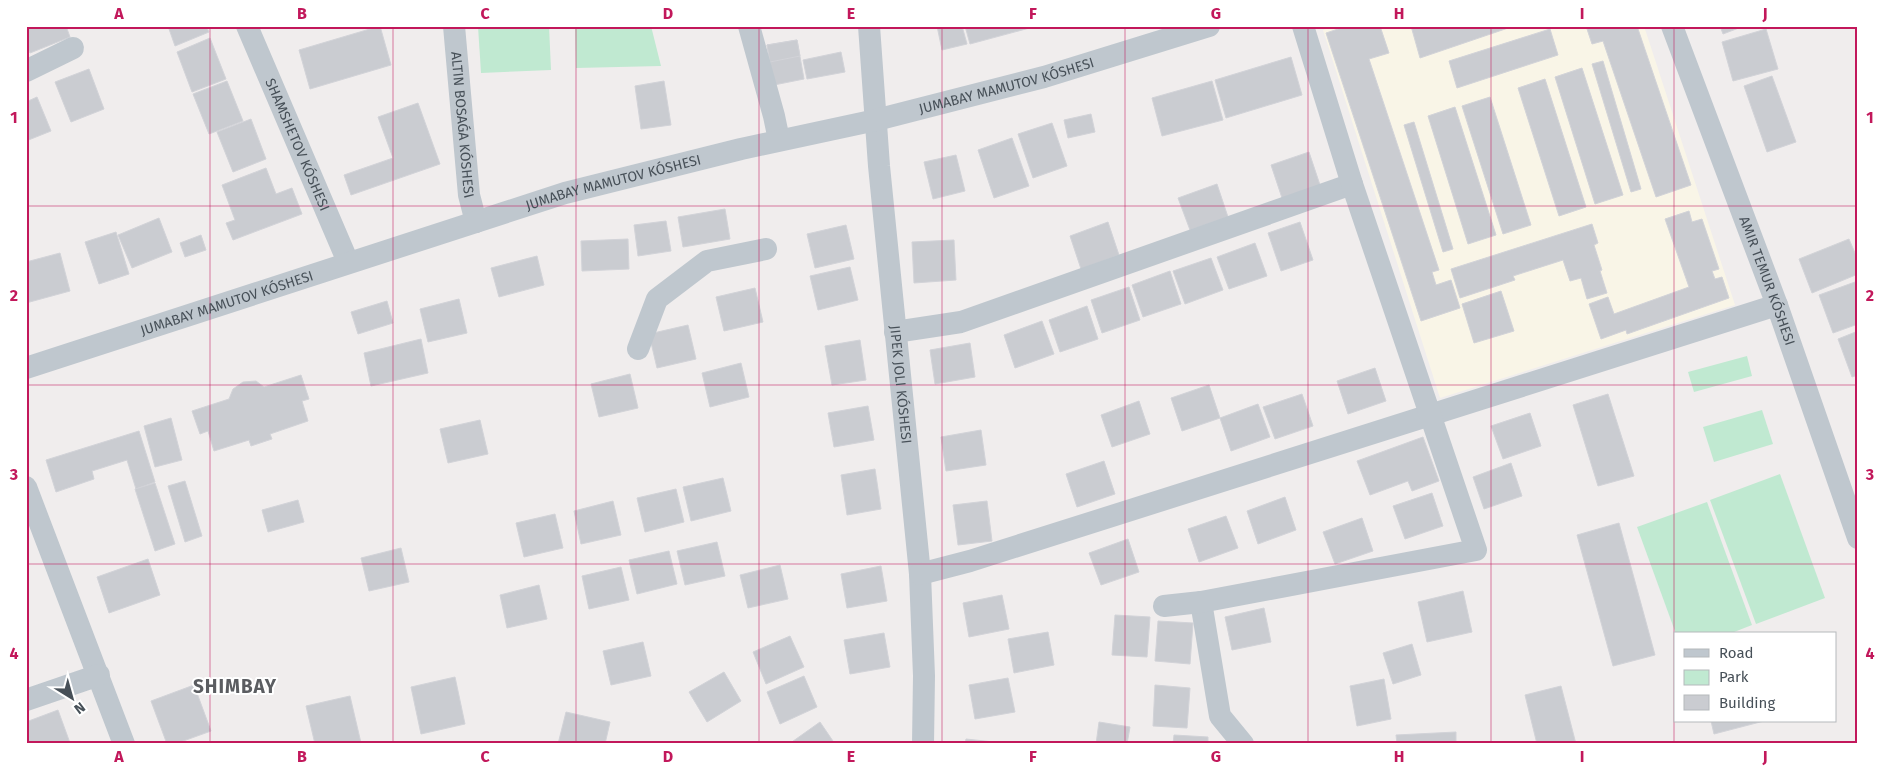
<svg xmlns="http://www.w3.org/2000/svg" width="1884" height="770" font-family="'Fira Sans',sans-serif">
  <rect width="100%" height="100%" fill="#f0eded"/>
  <!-- commercial -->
  <polygon fill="#f9f5e7" points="1335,26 1644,26 1735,305 1440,398 1323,30"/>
  <!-- green -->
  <g fill="#c0e9d1">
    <polygon points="478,26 549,26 551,70 481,73"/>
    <polygon points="575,26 651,26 661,66 576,68"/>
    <polygon points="1747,356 1752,376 1694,392 1688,372"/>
    <polygon points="1762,410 1773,444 1714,462 1703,427"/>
    <polygon points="1780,474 1825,598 1756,624 1710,500"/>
    <polygon points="1707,502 1752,625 1729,634 1676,634 1637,527"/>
  </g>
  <!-- building -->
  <g fill="#caccd1" stroke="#d2d3d8">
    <polygon points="26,26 66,26 70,37 30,53 26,44"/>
    <polygon points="168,26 206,26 209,32 175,46"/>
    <polygon points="380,26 391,65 310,89 299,50"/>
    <polygon points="937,26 962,26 967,44 942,50"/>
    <polygon points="965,26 1037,26 970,44"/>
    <polygon points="1347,26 1380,26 1389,53 1369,59 1439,270 1432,272 1436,285 1451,280 1460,308 1421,321 1326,33"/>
    <polygon points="1411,26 1514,26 1420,58"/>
    <polygon points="1586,26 1637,26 1691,185 1656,197 1603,41 1592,44"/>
    <polygon points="1720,26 1744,26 1723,34"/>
    <polygon points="1550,29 1558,55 1457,88 1449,61"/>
    <polygon points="1766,29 1778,69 1733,81 1722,42"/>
    <polygon points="210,38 226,79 192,92 177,52"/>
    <polygon points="797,40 804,79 774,85 767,45"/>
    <polygon points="797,40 800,56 770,62 767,45"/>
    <polygon points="841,52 845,72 807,79 803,60"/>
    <polygon points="1291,57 1302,95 1226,118 1215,80"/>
    <polygon points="1603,61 1641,189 1631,192 1592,64"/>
    <polygon points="1582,68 1623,195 1595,204 1555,77"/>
    <polygon points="89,69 104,109 71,122 55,82"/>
    <polygon points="1772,76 1796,142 1767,152 1744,86"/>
    <polygon points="1545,79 1586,207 1559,216 1518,88"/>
    <polygon points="227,81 243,121 209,134 193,94"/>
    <polygon points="664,81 671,125 641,129 635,86"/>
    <polygon points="1212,81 1223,120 1162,136 1152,98"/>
    <polygon points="37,97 51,131 26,141 26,102"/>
    <polygon points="1490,97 1531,225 1503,234 1462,106"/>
    <polygon points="418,103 440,164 351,195 344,175 393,158 378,117"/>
    <polygon points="1455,107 1496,235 1468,244 1428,116"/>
    <polygon points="1091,114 1095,132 1068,138 1064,120"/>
    <polygon points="251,119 266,159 233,172 217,132"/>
    <polygon points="1414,122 1453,249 1443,252 1404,125"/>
    <polygon points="1052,123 1067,166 1033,178 1018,134"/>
    <polygon points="1012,138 1029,186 994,198 978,150"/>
    <polygon points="1309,152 1320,185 1282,198 1271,165"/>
    <polygon points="956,155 965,191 933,199 924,162"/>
    <polygon points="266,168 276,194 292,188 302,214 233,240 226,223 235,220 222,185"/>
    <polygon points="1217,184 1228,217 1190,230 1178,198"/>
    <polygon points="725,209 730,239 683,247 678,217"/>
    <polygon points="1689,211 1692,222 1702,219 1719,269 1712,271 1715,279 1722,277 1729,298 1627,334 1626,330 1601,339 1589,304 1608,297 1614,314 1689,287 1665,219"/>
    <polygon points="159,218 172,252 132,268 118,235"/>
    <polygon points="666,221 671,251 638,256 634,225"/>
    <polygon points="1108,222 1119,255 1081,269 1070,236"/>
    <polygon points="1300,222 1313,260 1281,271 1268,233"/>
    <polygon points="1592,224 1598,243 1594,245 1602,270 1600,271 1607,293 1587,299 1581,278 1570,281 1563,260 1513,276 1515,280 1460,298 1451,269"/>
    <polygon points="846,225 854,259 815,268 807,234"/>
    <polygon points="116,232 129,274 99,284 85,242"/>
    <polygon points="201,235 206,250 185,257 180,243"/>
    <polygon points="628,239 629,269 582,271 581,241"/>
    <polygon points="1849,239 1858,260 1858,274 1812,293 1799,259"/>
    <polygon points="954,240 956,280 914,283 912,242"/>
    <polygon points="1255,243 1267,276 1229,289 1217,257"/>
    <polygon points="60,253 70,291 26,303 26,262"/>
    <polygon points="537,256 544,285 499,297 491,268"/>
    <polygon points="1211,258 1223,290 1185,304 1173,271"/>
    <polygon points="850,267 858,300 818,310 810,276"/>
    <polygon points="1170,271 1181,304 1143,317 1132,285"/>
    <polygon points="1855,282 1858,290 1858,324 1833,333 1819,295"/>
    <polygon points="1129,287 1140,320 1102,333 1091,300"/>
    <polygon points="755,288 763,322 724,331 716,297"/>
    <polygon points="1501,291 1514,331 1474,343 1462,304"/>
    <polygon points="459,299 467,333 428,342 420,309"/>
    <polygon points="387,301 393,323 358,334 351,312"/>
    <polygon points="1087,306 1098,339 1060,352 1049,320"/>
    <polygon points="1042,321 1054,354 1015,368 1004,335"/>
    <polygon points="688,325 696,359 657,368 649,334"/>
    <polygon points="1858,331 1858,375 1852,377 1838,339"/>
    <polygon points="421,339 428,373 371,386 364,353"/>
    <polygon points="860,340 866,380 832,385 825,346"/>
    <polygon points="970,343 975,377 935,384 930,350"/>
    <polygon points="741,363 749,397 710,407 702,373"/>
    <polygon points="1375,368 1386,401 1348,414 1337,381"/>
    <polygon points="630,374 638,408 599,417 591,384"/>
    <polygon points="301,375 309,399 302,401 308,421 270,434 272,439 251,446 249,440 214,451 208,431 200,434 192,411 229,399 233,389 243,382 256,381 264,387"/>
    <polygon points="1209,385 1220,418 1182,431 1171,398"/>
    <polygon points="1302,394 1313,426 1275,439 1263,407"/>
    <polygon points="1608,394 1634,476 1598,486 1573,405"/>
    <polygon points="1139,401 1150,434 1112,447 1101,415"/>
    <polygon points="1258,404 1270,437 1231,451 1220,418"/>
    <polygon points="868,406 874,440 834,447 828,413"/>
    <polygon points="1530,413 1541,446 1503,459 1491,426"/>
    <polygon points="171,418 182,460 155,467 144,426"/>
    <polygon points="480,420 488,454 448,463 440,429"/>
    <polygon points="981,430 986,465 946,471 941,437"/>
    <polygon points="139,431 155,482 136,489 127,460 92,471 94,479 56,492 46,460"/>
    <polygon points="1423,437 1439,481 1412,491 1408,481 1370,495 1357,461"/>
    <polygon points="1104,461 1115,494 1077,507 1066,474"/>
    <polygon points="1511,463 1522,496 1484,509 1473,477"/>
    <polygon points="875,469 881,509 847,515 841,475"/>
    <polygon points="723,478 731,511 691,521 683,487"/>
    <polygon points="185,481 202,536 185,542 168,486"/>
    <polygon points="155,483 175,544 155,551 135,489"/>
    <polygon points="676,489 684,522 645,532 637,498"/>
    <polygon points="1432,493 1443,526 1405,539 1393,506"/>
    <polygon points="1285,497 1296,530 1258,544 1247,511"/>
    <polygon points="298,500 304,522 268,532 262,510"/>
    <polygon points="613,501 621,535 581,544 574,511"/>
    <polygon points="987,501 992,541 958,545 953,505"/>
    <polygon points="555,514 563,548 524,557 516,523"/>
    <polygon points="1226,516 1238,548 1199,562 1188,529"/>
    <polygon points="1362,518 1373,551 1335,564 1323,532"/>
    <polygon points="1619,523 1655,655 1613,666 1577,535"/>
    <polygon points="1128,539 1139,572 1101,585 1089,553"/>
    <polygon points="717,542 725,576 685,585 677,551"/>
    <polygon points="401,548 409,582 369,591 361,558"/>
    <polygon points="669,551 677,584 637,594 629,560"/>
    <polygon points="148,559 160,595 109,613 97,577"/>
    <polygon points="780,565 788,599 748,608 740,575"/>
    <polygon points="881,566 887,601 847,608 841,574"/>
    <polygon points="621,567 629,600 589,609 582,576"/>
    <polygon points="539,585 547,619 507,628 500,595"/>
    <polygon points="1463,591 1472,632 1427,642 1418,602"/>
    <polygon points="1002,595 1009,629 969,637 963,603"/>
    <polygon points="1264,608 1271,642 1232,650 1225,617"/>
    <polygon points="1115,615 1150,617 1147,657 1112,655"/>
    <polygon points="1158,621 1193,623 1190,664 1155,661"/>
    <polygon points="1048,632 1054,665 1014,673 1008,639"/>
    <polygon points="884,633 890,667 850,674 844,640"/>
    <polygon points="790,636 804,667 766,684 753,652"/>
    <polygon points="643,642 651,676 611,685 603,651"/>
    <polygon points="1412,644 1421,675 1393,684 1383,653"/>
    <polygon points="724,672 741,701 707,722 689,692"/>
    <polygon points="804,676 817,707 780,724 767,692"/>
    <polygon points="455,677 465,724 421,734 411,687"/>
    <polygon points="1008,678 1015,712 975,719 969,685"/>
    <polygon points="1384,679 1391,719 1357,726 1350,686"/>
    <polygon points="194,685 211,731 175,744 167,744 151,701"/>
    <polygon points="1155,685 1190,688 1187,728 1153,726"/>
    <polygon points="1561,686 1576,744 1537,744 1525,695"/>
    <polygon points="350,696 361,743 315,744 306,706"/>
    <polygon points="58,710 70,743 26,744 26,722"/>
    <polygon points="566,712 610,722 605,744 558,744"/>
    <polygon points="1711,721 1764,721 1714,734"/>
    <polygon points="820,722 835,744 789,744"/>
    <polygon points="1099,722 1130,727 1127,744 1096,744"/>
    <polygon points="1456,732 1456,744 1397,744 1396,735"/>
    <polygon points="1174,735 1208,737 1208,744 1173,744"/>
    <polygon points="966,739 1012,744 965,744"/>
  </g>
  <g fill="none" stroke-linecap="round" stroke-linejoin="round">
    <!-- minor -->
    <g stroke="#bfc7ce" stroke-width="22">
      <path id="s1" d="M247 26 348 262"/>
      <path id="s2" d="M454 26 469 195 476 222"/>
      <polyline points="749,26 774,116 779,140"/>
      <path id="s3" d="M869 26 879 166 920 574 924 676 923 744"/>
      <path id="s4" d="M1672 26 1777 305 1858 538"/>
      <polyline points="26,71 73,48"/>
      <polyline points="895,332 961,322 1352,184"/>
      <polyline points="638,349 657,299 707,261 766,249"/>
      <path id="s5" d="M26 368 565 193 741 149 876 120 1044 77 1209 26"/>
      <polyline points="26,487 124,744"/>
      <polyline points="920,574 970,561 1777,305"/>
      <polyline points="1201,602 1220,716 1243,744"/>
      <polyline points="1164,606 1201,602 1476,550 1352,184 1303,26"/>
      <polyline points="26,700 99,675"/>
    </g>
  </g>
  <!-- grid -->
  <path fill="none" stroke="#c2185b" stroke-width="1" stroke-opacity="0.55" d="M210 26V744M393 26V744M576 26V744M759 26V744M942 26V744M1125 26V744M1308 26V744M1491 26V744M1674 26V744M26 206H1858M26 385H1858M26 564H1858"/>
  <g text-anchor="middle" stroke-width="4" stroke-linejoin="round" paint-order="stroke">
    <!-- street labels -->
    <g font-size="14" fill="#475058" stroke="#fff">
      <text dy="5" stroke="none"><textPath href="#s5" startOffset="1021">JUMABAY MAMUTOV KÓSHESI</textPath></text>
      <text dy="5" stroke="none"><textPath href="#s2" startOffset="99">ALTIN BOSAǴA KÓSHESI</textPath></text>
      <text dy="5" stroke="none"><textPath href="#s1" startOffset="129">SHAMSHETOV KÓSHESI</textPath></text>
      <text dy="5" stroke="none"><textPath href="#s5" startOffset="616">JUMABAY MAMUTOV KÓSHESI</textPath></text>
      <text dy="5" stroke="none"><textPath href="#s4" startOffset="272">AMIR TEMUR KÓSHESI</textPath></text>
      <text dy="5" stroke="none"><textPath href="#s5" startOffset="211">JUMABAY MAMUTOV KÓSHESI</textPath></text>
      <text dy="5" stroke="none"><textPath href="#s3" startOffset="360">JIPEK JOLI KÓSHESI</textPath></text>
    </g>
    <!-- district labels -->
    <g font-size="19" font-weight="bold" letter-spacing="1" fill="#5b5d61" stroke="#fff">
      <text x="235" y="693">SHIMBAY</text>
    </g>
  </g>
  <!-- border -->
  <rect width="1884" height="770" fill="none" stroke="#ffffff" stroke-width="55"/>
  <!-- legend -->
  <rect x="1674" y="632" width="162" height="90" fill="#ffffff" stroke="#b5b9bc"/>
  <rect x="1684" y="649" width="25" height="8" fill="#bfc7ce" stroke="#b5b9bc"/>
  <text x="1719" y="658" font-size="15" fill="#475058">Road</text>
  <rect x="1684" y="670" width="25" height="15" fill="#c0e9d1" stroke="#b5b9bc"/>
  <text x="1719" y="682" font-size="15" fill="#475058">Park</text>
  <rect x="1684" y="695" width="25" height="15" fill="#caccd1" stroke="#b5b9bc"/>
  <text x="1719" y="708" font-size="15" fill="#475058">Building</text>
  <!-- north arrow -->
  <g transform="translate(72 698) rotate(143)" stroke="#ffffff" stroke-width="4" paint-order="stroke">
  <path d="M0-4L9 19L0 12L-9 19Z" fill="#475058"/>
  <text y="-8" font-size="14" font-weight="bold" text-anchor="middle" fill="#475058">N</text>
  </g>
  <rect x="28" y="28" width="1828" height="714" fill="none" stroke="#c2185b" stroke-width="2"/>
  <g font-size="16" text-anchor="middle" font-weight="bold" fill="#c2185b">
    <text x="119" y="19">A</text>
    <text x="302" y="19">B</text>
    <text x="485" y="19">C</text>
    <text x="668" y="19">D</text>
    <text x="851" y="19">E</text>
    <text x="1033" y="19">F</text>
    <text x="1216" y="19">G</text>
    <text x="1399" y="19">H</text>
    <text x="1582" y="19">I</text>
    <text x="1765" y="19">J</text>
    <text x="14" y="123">1</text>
    <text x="1870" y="123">1</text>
    <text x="14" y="301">2</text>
    <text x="1870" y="301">2</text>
    <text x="14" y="480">3</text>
    <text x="1870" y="480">3</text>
    <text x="14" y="659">4</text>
    <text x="1870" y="659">4</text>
    <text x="119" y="762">A</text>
    <text x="302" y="762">B</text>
    <text x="485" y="762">C</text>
    <text x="668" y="762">D</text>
    <text x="851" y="762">E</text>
    <text x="1033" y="762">F</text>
    <text x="1216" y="762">G</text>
    <text x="1399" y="762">H</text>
    <text x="1582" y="762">I</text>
    <text x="1765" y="762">J</text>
  </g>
</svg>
